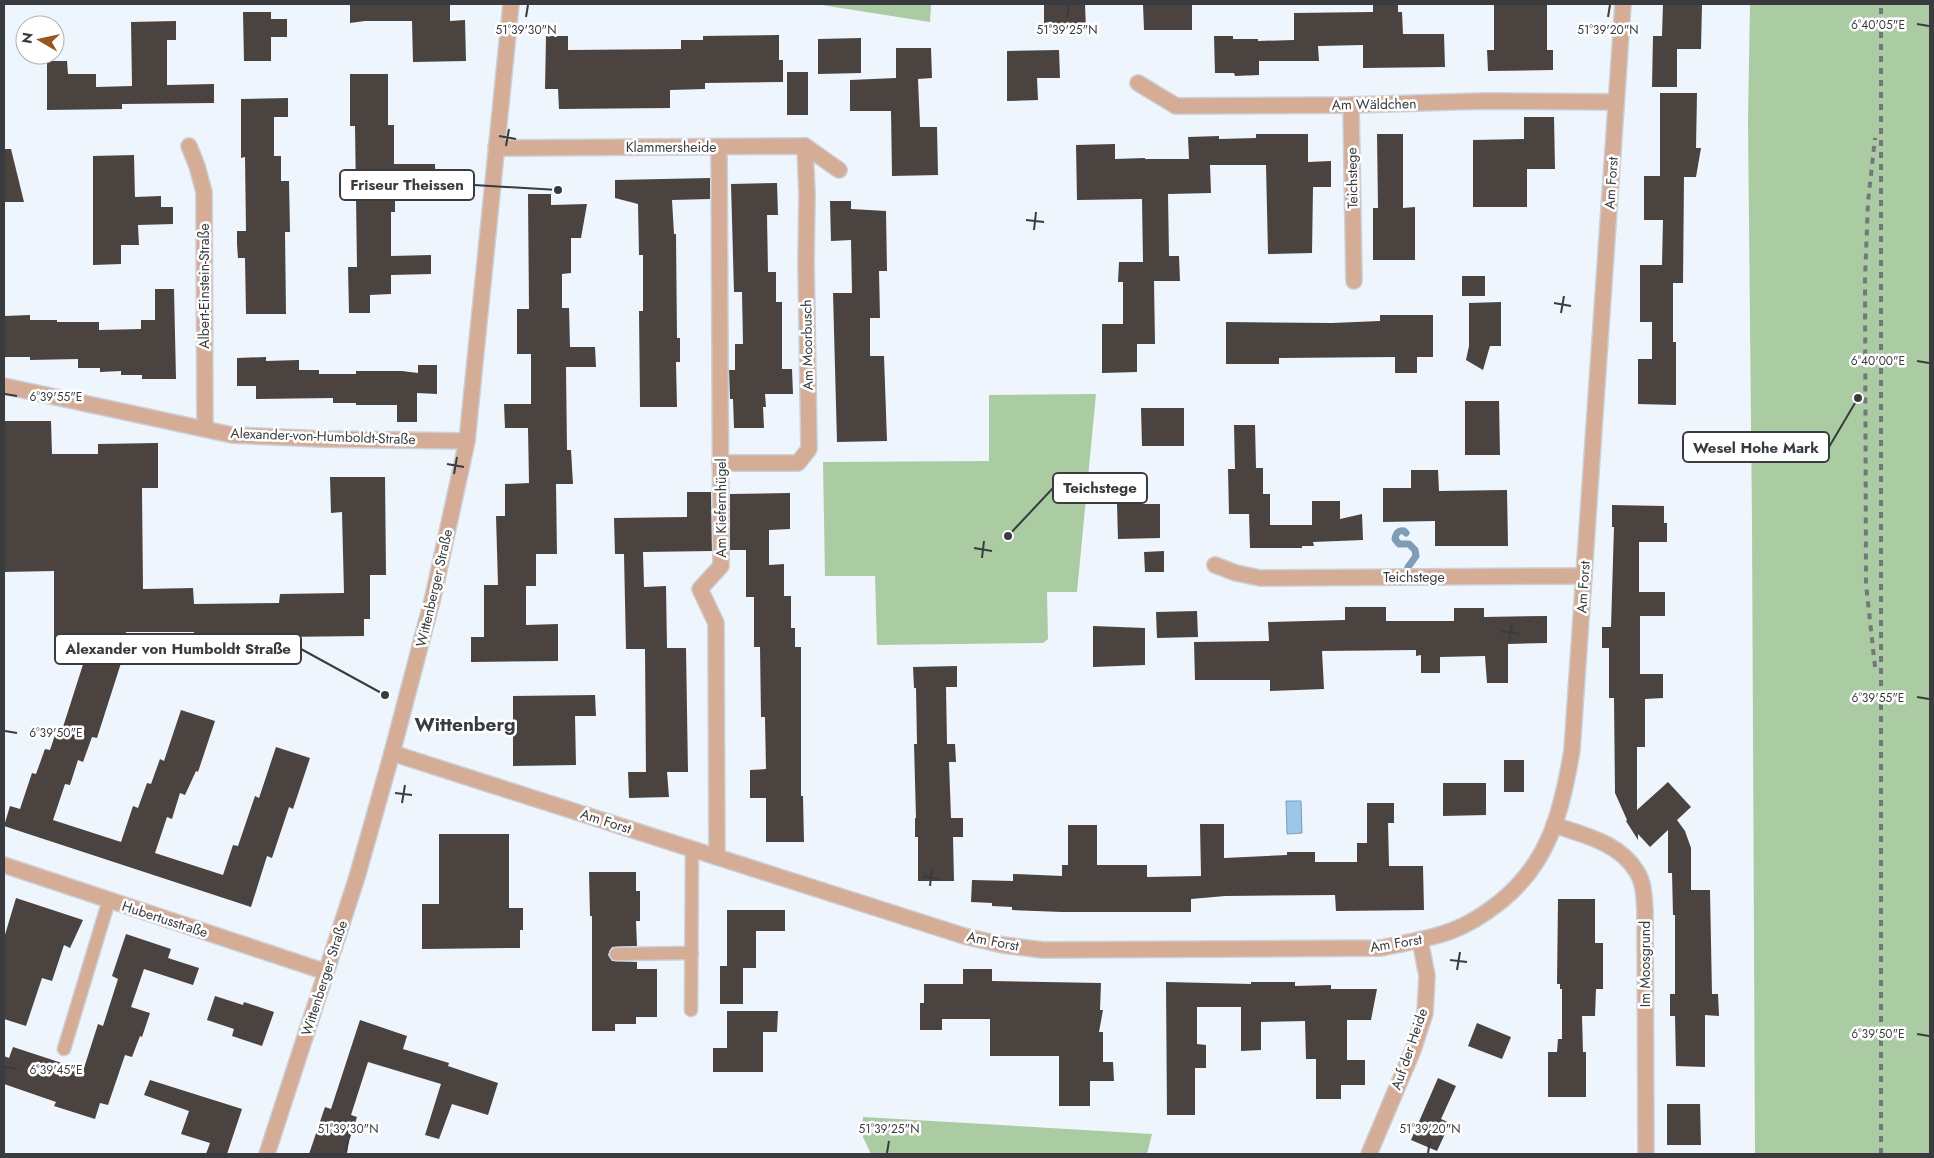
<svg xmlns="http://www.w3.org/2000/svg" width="1934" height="1158" font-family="Jost,sans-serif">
  <rect width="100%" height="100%" fill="#eff5fd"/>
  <!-- forest -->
  <g fill="#abcca3">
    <polygon points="815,4 931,4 930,22"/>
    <polygon points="1750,4 1930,4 1930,1154 1755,1154 1752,525 1748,120"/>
    <polygon points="1096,394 1077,592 1047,592 1048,639 1043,643 877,645 875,576 825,576 823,462 989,461 989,395"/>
    <polygon points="863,1117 1152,1134 1147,1154 871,1154 862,1135"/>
  </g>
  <!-- water -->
  <polygon fill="#9bc7e9" stroke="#7e9db6" points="1286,801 1301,801 1302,833 1287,834"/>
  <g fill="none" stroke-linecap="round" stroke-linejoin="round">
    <!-- stream -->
    <path stroke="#7e9db6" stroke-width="7" d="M1406 533 1404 531C1398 530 1396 533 1395 539L1399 544H1409L1415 550 1416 556 1408 567"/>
  </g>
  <!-- building -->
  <g fill="#4b433f">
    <polygon points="350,4 450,4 450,21 465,20 466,61 413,62 412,21 365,21 350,23"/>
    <polygon points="1044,4 1085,4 1086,29 1044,31"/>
    <polygon points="1143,4 1192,4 1192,30 1144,30"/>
    <polygon points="1373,4 1398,4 1398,12 1402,12 1403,34 1444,34 1445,67 1363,68 1363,45 1318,46 1319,61 1259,61 1259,75 1235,76 1234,73 1215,73 1214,36 1233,36 1233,39 1258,39 1258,41 1294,40 1294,13 1373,12"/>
    <polygon points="1494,4 1547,4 1547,50 1553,50 1553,70 1488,71 1487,50 1494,50"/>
    <polygon points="1663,4 1702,4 1701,49 1677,49 1677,87 1652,87 1653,36 1662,36"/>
    <polygon points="243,12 271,12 271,19 287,19 287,37 271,37 271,61 244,61"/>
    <polygon points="176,21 176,40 167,40 167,85 214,84 214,103 122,104 122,109 47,110 47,61 67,61 68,74 96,74 96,87 132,86 131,22"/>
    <polygon points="779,35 779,60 783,60 783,82 705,83 705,89 670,90 670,108 559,109 558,89 545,89 546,36 568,36 568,50 681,49 681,40 703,40 703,36"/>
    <polygon points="861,38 861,73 818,74 818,39"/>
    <polygon points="896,48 931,48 932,78 918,79 920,127 937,127 938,175 892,176 891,111 850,111 850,80 896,78"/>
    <polygon points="1059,50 1060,78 1037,78 1038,100 1007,101 1007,51"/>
    <rect x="787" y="72" width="21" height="43"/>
    <polygon points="350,74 388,74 388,125 394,125 394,164 435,164 436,199 395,200 395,212 391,212 391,256 431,255 431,274 391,275 391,294 370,295 370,313 349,313 348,267 357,267 355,126 350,126"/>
    <polygon points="1660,93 1697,93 1696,148 1701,148 1696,177 1684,177 1683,283 1673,283 1673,342 1676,342 1676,405 1638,404 1638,359 1652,359 1652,322 1640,322 1640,265 1662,265 1663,220 1644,220 1644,176 1660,176"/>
    <polygon points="288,98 288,117 274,117 274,156 281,156 281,181 289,181 290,232 285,232 286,314 246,314 245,258 238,258 237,244 237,231 246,231 245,157 241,158 241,99"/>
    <polygon points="1524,117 1554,117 1555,169 1527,169 1527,207 1473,207 1473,140 1524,139"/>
    <polygon points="1256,134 1308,134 1308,162 1331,161 1331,187 1313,187 1312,253 1268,254 1266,165 1210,165 1211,193 1168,194 1169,256 1179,256 1180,281 1154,281 1155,344 1137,344 1137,372 1102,373 1102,324 1123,324 1123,282 1118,282 1119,262 1143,262 1142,199 1077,200 1076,145 1115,144 1115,159 1145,158 1145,159 1189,159 1188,137 1219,136 1219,139 1256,138"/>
    <polygon points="1377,134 1403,134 1403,208 1415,207 1415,260 1373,260 1373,208 1378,208"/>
    <polygon points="4,149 11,149 24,202 4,202"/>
    <polygon points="134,155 135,197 161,196 161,207 173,207 173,224 138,225 139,245 121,245 121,264 93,265 93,156"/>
    <polygon points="710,178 710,199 672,200 674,234 676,234 677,338 680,338 680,362 676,362 677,407 640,407 639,311 643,311 643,255 639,255 638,204 615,198 615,180"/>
    <polygon points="777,183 778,215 767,215 768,272 776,272 776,302 782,302 782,369 792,369 793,394 765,394 766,407 763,407 764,428 734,428 733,399 730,399 729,370 735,370 735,344 743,344 742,292 734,292 731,184"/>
    <polygon points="528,194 551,194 551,205 587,204 581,238 571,238 571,273 562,274 562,308 569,308 570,347 595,347 596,367 566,367 567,450 571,450 573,484 556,484 557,554 536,554 536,586 526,586 526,625 558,624 558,661 471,662 471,637 484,637 484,585 498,585 496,516 505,516 505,484 529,483 528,428 505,428 504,404 531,404 531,354 517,354 517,309 529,309"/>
    <polygon points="830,201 851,201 851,209 886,211 887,271 879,271 880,318 870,318 870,356 884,356 887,441 837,442 833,293 852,293 851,240 831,241"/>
    <rect x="1462" y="276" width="23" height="20"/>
    <polygon points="155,289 174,289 176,379 142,379 142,375 121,375 121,371 100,372 100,368 78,368 78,359 30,360 30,357 4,357 4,316 30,315 30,320 57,320 57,322 99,322 99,330 141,329 141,320 155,320"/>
    <polygon points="1501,302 1501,346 1490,346 1483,370 1466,360 1469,346 1469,303"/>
    <polygon points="1380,315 1433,315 1433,357 1417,357 1417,373 1395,373 1395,357 1279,358 1279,364 1226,364 1226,322 1332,323 1380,321"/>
    <polygon points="266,357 266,361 299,360 299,370 319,370 319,374 356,374 356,371 402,371 418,373 418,365 437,365 437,394 417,393 417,422 397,422 397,405 356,405 356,403 333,403 333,398 256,399 256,386 237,386 237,358"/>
    <polygon points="1465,401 1499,401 1500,455 1465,455"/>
    <polygon points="1141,408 1184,408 1184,446 1142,446"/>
    <polygon points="4,421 51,421 52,454 98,454 98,444 158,443 158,488 142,488 143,589 193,588 194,604 279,603 280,594 344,593 342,512 331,513 330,477 385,477 386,575 370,575 370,619 364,619 364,636 280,637 280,641 264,641 264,644 226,645 225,641 194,642 194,632 126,632 126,665 121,663 97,738 92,737 83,762 78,760 70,785 65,784 53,820 121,842 133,806 138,808 147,783 151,784 160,759 164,761 181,710 215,721 198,772 196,771 185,795 180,793 172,819 167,817 155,853 223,875 233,845 238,846 255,796 259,798 276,747 310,758 293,809 289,807 272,858 267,856 251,907 4,826 10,806 20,809 32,773 36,774 45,749 50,750 58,726 63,727 87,652 54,641 54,571 4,572"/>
    <polygon points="1234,425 1255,425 1256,468 1263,468 1263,494 1270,494 1270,525 1312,525 1312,501 1340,501 1340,519 1362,514 1363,540 1313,542 1314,546 1302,546 1302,548 1250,548 1249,514 1229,514 1228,469 1235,469"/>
    <polygon points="1411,470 1438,470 1439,491 1507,490 1508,546 1435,546 1435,521 1383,522 1383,488 1411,488"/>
    <polygon points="687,492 711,492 712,551 643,552 644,587 666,586 667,648 686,648 688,772 667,772 669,797 629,798 628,772 646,772 645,649 626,649 624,554 615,554 614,518 687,517"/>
    <polygon points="790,493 790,529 769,530 769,565 784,564 784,596 791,596 791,628 795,628 795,647 801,647 801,796 803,796 804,842 766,842 766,798 750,798 750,770 766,769 765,717 761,717 760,647 754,647 754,597 746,597 746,550 730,550 730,494"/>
    <polygon points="1117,504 1160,504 1160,538 1118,539"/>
    <polygon points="1612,505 1664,506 1664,523 1667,523 1667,542 1639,542 1639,592 1665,592 1665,616 1640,616 1640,674 1663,674 1663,698 1645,699 1645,747 1637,747 1637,810 1668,782 1691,807 1677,820 1685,831 1691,848 1691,890 1710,890 1712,994 1718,994 1719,1016 1705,1015 1705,1067 1676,1066 1675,1016 1670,1016 1670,994 1675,994 1675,915 1673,915 1672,873 1668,873 1668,830 1650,847 1638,834 1638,840 1626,821 1627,820 1615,793 1614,698 1609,698 1609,648 1602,648 1602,627 1611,627 1614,527 1612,527"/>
    <polygon points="1164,551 1164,572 1145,572 1144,552"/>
    <polygon points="1345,607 1386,607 1386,621 1454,621 1454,608 1484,608 1484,617 1547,616 1547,643 1508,644 1508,683 1487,683 1485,656 1440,657 1440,673 1421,673 1421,655 1416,656 1416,650 1322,651 1324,689 1270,691 1270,680 1195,680 1194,642 1269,641 1268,622 1345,620"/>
    <polygon points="1197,611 1198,637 1157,638 1156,612"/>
    <polygon points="1093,626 1145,628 1145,665 1093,667"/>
    <polygon points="957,666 957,687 946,687 947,744 955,744 956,762 949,762 951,818 963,818 963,837 953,837 954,881 918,881 918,837 915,837 915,818 916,818 914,744 917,744 916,688 914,688 913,667"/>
    <polygon points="595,695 596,716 575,716 576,765 513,766 513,696"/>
    <rect x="1504" y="760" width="20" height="32"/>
    <polygon points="1443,783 1486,783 1486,815 1443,816"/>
    <polygon points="1367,803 1394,803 1394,823 1388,823 1389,866 1423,866 1424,910 1336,911 1335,895 1225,896 1191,899 1191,912 1062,912 1012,910 1012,907 992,906 992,903 971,902 972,880 1013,881 1013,874 1062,876 1062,865 1068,865 1068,825 1097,825 1097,865 1147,865 1147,877 1201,876 1200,824 1224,824 1224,858 1287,855 1287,852 1315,852 1315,862 1357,862 1357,843 1367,843"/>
    <polygon points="439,834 509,834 509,908 523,908 523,930 520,930 520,948 422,949 422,904 439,904"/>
    <polygon points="589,872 636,872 636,891 640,891 640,921 636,921 637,946 612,947 608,955 612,961 637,962 637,969 657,969 657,1017 636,1017 636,1024 615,1024 615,1031 592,1031 592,916 590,916"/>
    <polygon points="16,898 83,920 70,948 64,945 52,981 42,978 26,1026 4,1019 4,938"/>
    <polygon points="1558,899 1595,899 1595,943 1603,943 1603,989 1596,989 1595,1016 1582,1016 1583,1052 1586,1052 1586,1097 1548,1097 1548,1052 1557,1052 1558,1039 1562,1039 1562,989 1560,989 1560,984 1557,984"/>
    <polygon points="727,910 785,910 785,931 756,931 756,968 743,968 743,1004 720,1004 720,966 727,966"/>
    <polygon points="126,934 171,949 168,958 199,968 193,985 144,969 131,1007 150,1013 142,1037 140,1036 132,1057 125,1055 108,1105 100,1103 95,1119 54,1106 56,1102 4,1084 4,1056 9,1058 13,1047 68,1065 69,1063 84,1068 98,1024 103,1026 118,979 112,976"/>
    <polygon points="963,969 992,969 992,981 1101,983 1100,1010 1103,1010 1099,1032 1103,1032 1103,1062 1113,1062 1114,1081 1090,1081 1090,1106 1059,1106 1059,1056 990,1056 990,1019 942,1019 942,1030 920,1030 920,1003 924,1003 924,984 963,984"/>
    <polygon points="1166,982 1251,984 1251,982 1295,982 1295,986 1331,985 1331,989 1377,989 1371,1020 1347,1020 1347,1060 1365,1060 1365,1085 1341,1085 1341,1099 1316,1099 1316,1059 1306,1059 1305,1021 1261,1022 1261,1050 1241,1051 1241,1007 1197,1007 1197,1044 1206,1045 1206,1068 1195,1068 1195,1115 1167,1115"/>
    <polygon points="215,996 243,1005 244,1002 274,1012 262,1046 232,1036 234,1029 207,1020"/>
    <polygon points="727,1011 778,1011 777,1032 763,1032 763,1072 713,1072 713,1048 727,1048"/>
    <polygon points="360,1020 407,1036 403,1049 449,1063 448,1066 498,1083 488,1115 452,1104 439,1139 425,1135 441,1084 368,1062 351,1115 357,1117 345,1154 309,1154 325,1107 331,1109"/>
    <polygon points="1477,1023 1511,1037 1502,1059 1468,1046"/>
    <polygon points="1438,1078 1456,1086 1441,1119 1450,1123 1437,1151 1411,1140"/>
    <polygon points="150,1080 242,1109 227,1154 206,1154 210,1143 181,1134 189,1111 144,1095"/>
    <polygon points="1667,1104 1700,1104 1701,1145 1667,1145"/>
  </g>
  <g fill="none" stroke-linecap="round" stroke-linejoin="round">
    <!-- lane casing -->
    <g stroke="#cbd0d7" stroke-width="15">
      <g id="lane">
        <polyline points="616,954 692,953"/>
        <polyline points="691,1010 692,849"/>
        <polyline points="64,1049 109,900"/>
      </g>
    </g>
    <!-- street casing -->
    <g stroke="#cbd0d7" stroke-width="18">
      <g id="street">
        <polyline points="1138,83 1176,106 1351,105 1484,101 1616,102"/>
        <polyline points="1351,105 1354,281"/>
        <polyline points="189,146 197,166 204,192 205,428"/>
        <polyline points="496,148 805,146 839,170"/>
        <polyline points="4,386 232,435 323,439 467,441"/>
        <polyline points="720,463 798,463 809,449 806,262 807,195 805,146"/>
        <polyline points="1215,565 1236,573 1260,578 1584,576"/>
        <path d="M392 753 964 936 1003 945 1043 950 1381 948C1405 943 1429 939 1451 931 1470 924 1485 914 1500 902 1550 862 1562 810 1572 750L1623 4"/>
        <path d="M1554 825C1584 835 1620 843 1637 872 1644 883 1644 897 1645 910L1646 1154"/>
        <polyline points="717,857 716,623 700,589 721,566 719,147"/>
        <polyline points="4,865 326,972"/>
        <polyline points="267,1154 357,877 392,753 433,597 467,441 511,4"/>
        <polyline points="1369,1154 1413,1050 1425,1013 1427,976 1420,940"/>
      </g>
    </g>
    <!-- lane -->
    <use href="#lane" stroke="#d5ac96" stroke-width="12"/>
    <!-- street -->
    <use href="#street" stroke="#d5ac96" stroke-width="15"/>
    <!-- rail -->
    <g stroke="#74777c" stroke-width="4" stroke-dasharray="6 6" stroke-linecap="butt">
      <polyline points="1875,667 1866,584 1865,279 1868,202 1875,138"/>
      <polyline points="1881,1154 1881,4"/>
    </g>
  </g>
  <!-- ticks -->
  <path fill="none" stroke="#393b3e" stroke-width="2" d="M526 17 528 5M1067 17 1069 5M1608 17 1610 5M1917 24 1929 26M499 136 516 139M506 146 509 129M1026 220 1044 222M1034 230 1036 212M1554 303 1571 306M1561 313 1564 296M1917 361 1929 363M5 394 17 396M447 464 464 467M454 474 457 457M974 548 992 551M982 558 984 541M1502 631 1519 634M1509 641 1512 624M1917 697 1929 699M5 731 17 733M395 793 412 795M402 803 405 785M922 876 940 879M930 886 932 869M1450 960 1467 962M1457 970 1460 952M1917 1034 1929 1036M5 1067 17 1069M346 1153 348 1141M887 1153 889 1141M1428 1153 1430 1141"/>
  <g text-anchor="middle" stroke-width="5" stroke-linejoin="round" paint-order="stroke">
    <!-- street labels -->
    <g font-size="14" fill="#393b3e" stroke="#fff">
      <text transform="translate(1374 104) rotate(-1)" y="5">Am Wäldchen</text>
      <text x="671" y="152">Klammersheide</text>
      <text transform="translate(1352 178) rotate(-91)" y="5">Teichstege</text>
      <text transform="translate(1611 183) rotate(-86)" y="5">Am Forst</text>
      <text transform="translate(204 286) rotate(-90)" y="5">Albert-Einstein-Straße</text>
      <text transform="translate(807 345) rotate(-91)" y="5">Am Moorbusch</text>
      <text transform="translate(323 436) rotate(2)" y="5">Alexander-von-Humboldt-Straße</text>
      <text transform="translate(721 508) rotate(-90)" y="5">Am Kiefernhügel</text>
      <text x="1414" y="582">Teichstege</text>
      <text transform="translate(1583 587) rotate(-86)" y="5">Am Forst</text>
      <text transform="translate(434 588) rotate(-77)" y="5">Wittenberger Straße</text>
      <text transform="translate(606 821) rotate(18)" y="5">Am Forst</text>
      <text transform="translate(165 919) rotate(18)" y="5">Hubertusstraße</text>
      <text transform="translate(993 941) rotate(11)" y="5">Am Forst</text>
      <text transform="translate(1396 943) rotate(-9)" y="5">Am Forst</text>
      <text transform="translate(1645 964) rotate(-90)" y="5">Im Moosgrund</text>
      <text transform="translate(324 978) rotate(-72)" y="5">Wittenberger Straße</text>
      <text transform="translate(1409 1049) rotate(-71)" y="5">Auf der Heide</text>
    </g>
    <!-- district labels -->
    <g font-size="19" font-weight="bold" fill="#393b3e" stroke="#fff">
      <text x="465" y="731">Wittenberg</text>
    </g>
  </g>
  <g font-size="12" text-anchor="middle" fill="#393b3e" stroke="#fff" stroke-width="5" stroke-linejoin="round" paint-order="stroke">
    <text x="1878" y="29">6°40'05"E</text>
    <text x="526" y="34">51°39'30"N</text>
    <text x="1067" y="34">51°39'25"N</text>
    <text x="1608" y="34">51°39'20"N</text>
    <text x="1878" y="365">6°40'00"E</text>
    <text x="56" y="401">6°39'55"E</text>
    <text x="1878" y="702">6°39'55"E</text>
    <text x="56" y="737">6°39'50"E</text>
    <text x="1878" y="1038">6°39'50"E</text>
    <text x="56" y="1074">6°39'45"E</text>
    <text x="348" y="1133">51°39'30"N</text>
    <text x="889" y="1133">51°39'25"N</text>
    <text x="1430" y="1133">51°39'20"N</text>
  </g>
  <!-- callouts -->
  <path fill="none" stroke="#393b3e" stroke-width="2" d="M558 190L474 185M1858 398L1829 447M1008 536L1053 488M385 695L301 649"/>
  <g fill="#393b3e" stroke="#fff" stroke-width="2">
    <circle cx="558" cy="190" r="5"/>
    <circle cx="1858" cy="398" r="5"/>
    <circle cx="1008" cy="536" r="5"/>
    <circle cx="385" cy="695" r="5"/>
  </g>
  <g fill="#fff" stroke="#393b3e" stroke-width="2">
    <rect x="340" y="170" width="134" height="30" rx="5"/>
    <rect x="1683" y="432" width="146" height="30" rx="5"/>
    <rect x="1053" y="473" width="94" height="30" rx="5"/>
    <rect x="55" y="634" width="246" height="30" rx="5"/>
  </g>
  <g font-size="15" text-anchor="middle" font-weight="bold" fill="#393b3e">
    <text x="407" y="190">Friseur Theissen</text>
    <text x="1756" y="453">Wesel Hohe Mark</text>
    <text x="1100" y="493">Teichstege</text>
    <text x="178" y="654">Alexander von Humboldt Straße</text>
  </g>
  <!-- border -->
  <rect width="1934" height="1158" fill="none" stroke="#393b3e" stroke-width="10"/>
  <!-- north arrow -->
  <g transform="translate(40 40) rotate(279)"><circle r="24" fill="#ffffff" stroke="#b0b1b2"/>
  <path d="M0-4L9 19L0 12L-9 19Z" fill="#96581d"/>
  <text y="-8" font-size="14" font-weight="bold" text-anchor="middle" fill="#393b3e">N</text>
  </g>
</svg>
